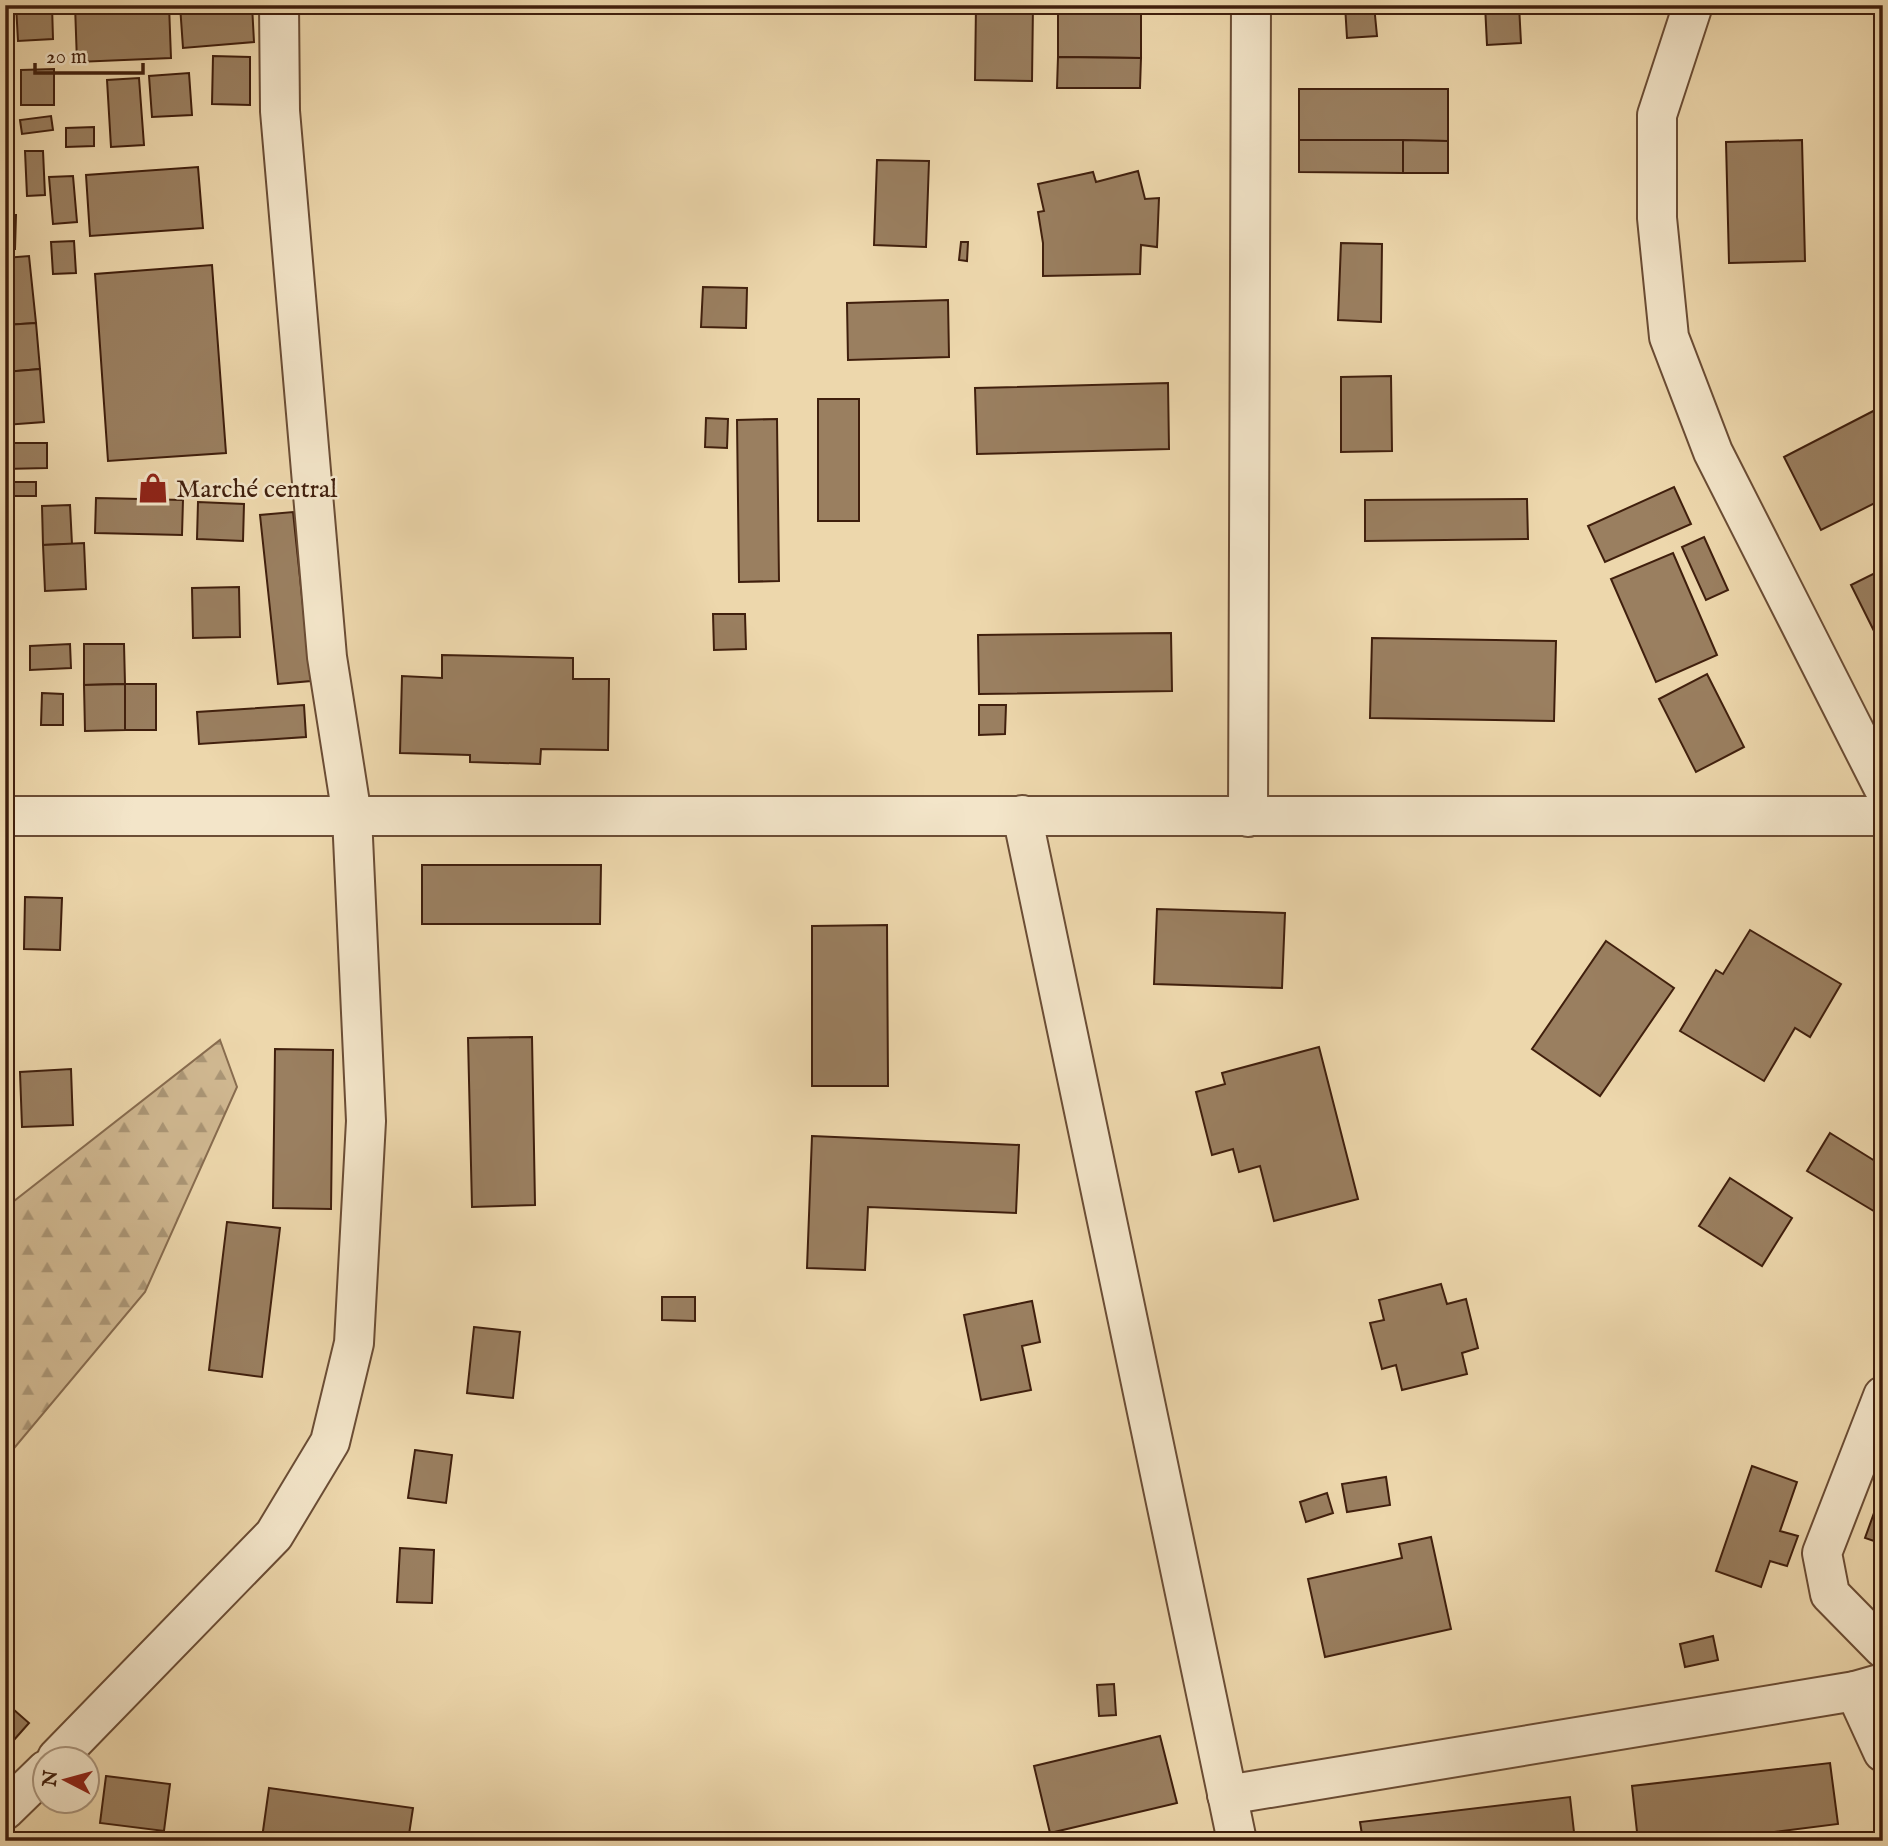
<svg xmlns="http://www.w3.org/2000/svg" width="1888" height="1846" font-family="'IM FELL English',serif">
  <defs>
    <pattern id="forest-firs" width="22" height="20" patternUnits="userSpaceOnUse" patternTransform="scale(1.75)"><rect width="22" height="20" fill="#d0b891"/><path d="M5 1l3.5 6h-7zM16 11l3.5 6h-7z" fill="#aa9575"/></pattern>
  </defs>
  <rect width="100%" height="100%" fill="#edd7ac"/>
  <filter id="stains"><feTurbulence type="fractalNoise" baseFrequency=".00286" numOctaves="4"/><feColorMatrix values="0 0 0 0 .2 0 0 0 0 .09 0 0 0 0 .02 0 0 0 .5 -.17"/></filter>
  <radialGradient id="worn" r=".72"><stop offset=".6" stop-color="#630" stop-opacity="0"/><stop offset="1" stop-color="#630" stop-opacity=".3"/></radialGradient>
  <!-- forest -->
  <polygon fill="url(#forest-firs)" stroke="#886c4f" stroke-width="2" points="220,1040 237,1087 145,1292 5,1459 5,1202 14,1201"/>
  <!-- building -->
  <g fill="#9a7f60" stroke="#401f0d" stroke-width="2">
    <polygon points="16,5 52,5 53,39 18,41"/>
    <polygon points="75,5 169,5 171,58 77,62"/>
    <polygon points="180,5 252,5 254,42 183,48"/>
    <polygon points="976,5 1033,5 1032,81 975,80"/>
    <polygon points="1058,5 1141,5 1141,58 1058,57"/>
    <polygon points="1345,5 1374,5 1377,36 1347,38"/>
    <polygon points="1485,5 1519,5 1521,43 1487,45"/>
    <polygon points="213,56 250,57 250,105 212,104"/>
    <polygon points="1058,57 1141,58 1140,88 1057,88"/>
    <polygon points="54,69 54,105 21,105 21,70"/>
    <polygon points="189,73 192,115 152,117 149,76"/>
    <polygon points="139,78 144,145 111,147 107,80"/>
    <polygon points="1299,89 1448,89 1448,141 1299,140"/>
    <polygon points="51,116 53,130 22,134 20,120"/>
    <polygon points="94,127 94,146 66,147 66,128"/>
    <polygon points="1299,140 1403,140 1403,173 1299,172"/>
    <polygon points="1403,140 1448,141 1448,173 1403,173"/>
    <polygon points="1802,140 1805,261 1729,263 1726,142"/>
    <polygon points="25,151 43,151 45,195 27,196"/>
    <polygon points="877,160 929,161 926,247 874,245"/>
    <polygon points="198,167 203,228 90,236 86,175"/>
    <polygon points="1138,171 1145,199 1159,198 1157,247 1141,245 1140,274 1043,276 1043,243 1038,212 1044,211 1038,184 1093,172 1096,182"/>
    <polygon points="73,176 77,222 53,224 49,177"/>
    <polygon points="5,215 16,215 15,249 5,249"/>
    <polygon points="74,241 76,273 53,274 51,242"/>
    <polygon points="961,242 968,242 967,261 959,260"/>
    <polygon points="1341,243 1382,244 1381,322 1338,320"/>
    <polygon points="29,256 36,323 5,325 5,258"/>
    <polygon points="212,265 226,453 108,461 95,274"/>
    <polygon points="703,287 747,288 746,328 701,327"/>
    <polygon points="948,300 949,357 848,360 847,303"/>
    <polygon points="36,323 40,369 5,372 5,325"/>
    <polygon points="40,369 44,422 5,425 5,372"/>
    <polygon points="1391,376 1392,451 1341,452 1341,377"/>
    <polygon points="1168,383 1169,449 977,454 975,388"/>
    <rect x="818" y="399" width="41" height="122"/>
    <polygon points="1883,406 1883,499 1821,530 1784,457"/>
    <polygon points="706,418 728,419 727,448 705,447"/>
    <polygon points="777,419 779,581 739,582 737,420"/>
    <polygon points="5,443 47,443 47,468 5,469"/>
    <rect x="5" y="482" width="31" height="14"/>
    <polygon points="1674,487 1691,524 1605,562 1588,526"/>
    <polygon points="96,498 183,500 182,535 95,533"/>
    <polygon points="1527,499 1528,539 1365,541 1365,500"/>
    <polygon points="198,502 244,504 243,541 197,539"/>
    <polygon points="70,505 72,544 43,545 42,506"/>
    <polygon points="293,512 311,681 278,684 260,515"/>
    <polygon points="1704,537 1728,590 1706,600 1682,547"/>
    <polygon points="84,543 86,589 45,591 43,545"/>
    <polygon points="1673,553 1717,655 1656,682 1611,579"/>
    <polygon points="1883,569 1883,649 1851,585"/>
    <polygon points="239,587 240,637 193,638 192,588"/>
    <polygon points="713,614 745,614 746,649 714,650"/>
    <polygon points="1171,633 1172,691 979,694 978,635"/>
    <polygon points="1372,638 1556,641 1554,721 1370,718"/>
    <polygon points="70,644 71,668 30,670 30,646"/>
    <polygon points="84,644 124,644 125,684 84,685"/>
    <polygon points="442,655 573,658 573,679 609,679 608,750 541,749 540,764 470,762 470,755 400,753 402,676 442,678"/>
    <polygon points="1707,674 1744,747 1696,772 1659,699"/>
    <rect x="125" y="684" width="31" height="46"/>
    <polygon points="125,684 125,730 85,731 84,685"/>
    <polygon points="42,693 63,694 63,725 41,725"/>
    <polygon points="304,705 306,737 199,744 197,712"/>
    <polygon points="979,705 1006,705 1005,734 979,735"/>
    <polygon points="422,865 601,865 600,924 422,924"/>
    <polygon points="25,897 62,898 60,950 24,949"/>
    <polygon points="1157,909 1285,913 1282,988 1154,984"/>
    <polygon points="887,925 888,1086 812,1086 812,926"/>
    <polygon points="1750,930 1841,984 1810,1037 1795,1028 1764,1081 1680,1031 1716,970 1723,974"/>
    <polygon points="1606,941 1674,988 1600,1096 1532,1049"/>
    <polygon points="532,1037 535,1205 472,1207 468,1038"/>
    <polygon points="1319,1047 1358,1199 1274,1221 1260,1166 1239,1172 1233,1149 1212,1155 1196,1092 1225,1084 1222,1073"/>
    <polygon points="275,1049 333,1050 331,1209 273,1208"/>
    <polygon points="71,1069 73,1125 22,1127 20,1072"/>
    <polygon points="1830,1133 1883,1166 1883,1204 1877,1213 1807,1171"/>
    <polygon points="812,1136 1019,1145 1016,1213 868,1207 865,1270 807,1268"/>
    <polygon points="1730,1178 1792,1218 1762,1266 1699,1226"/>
    <polygon points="227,1222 280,1228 262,1377 209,1370"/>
    <polygon points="1441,1284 1447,1304 1466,1299 1478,1348 1462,1353 1467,1374 1402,1390 1396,1365 1382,1369 1370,1323 1384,1320 1379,1300"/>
    <polygon points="662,1297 695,1297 695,1321 662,1320"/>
    <polygon points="1032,1301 1040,1342 1022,1346 1031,1390 981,1400 964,1315"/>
    <polygon points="474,1327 520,1332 513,1398 467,1393"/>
    <polygon points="415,1450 452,1455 446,1503 408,1498"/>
    <polygon points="1752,1466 1797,1482 1780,1531 1798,1536 1787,1566 1770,1561 1761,1587 1716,1571"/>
    <polygon points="1386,1477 1390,1505 1347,1512 1342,1484"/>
    <polygon points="1883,1488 1883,1544 1865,1538"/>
    <polygon points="1327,1493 1333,1513 1306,1522 1300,1502"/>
    <polygon points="1431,1537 1451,1629 1325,1657 1308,1579 1402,1558 1399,1544"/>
    <polygon points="400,1548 434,1550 432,1603 397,1602"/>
    <polygon points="1713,1636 1718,1660 1685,1667 1680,1644"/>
    <polygon points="1114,1684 1116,1715 1099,1716 1097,1685"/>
    <polygon points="5,1702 29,1723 5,1750"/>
    <polygon points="1160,1736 1177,1803 1050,1833 1034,1766"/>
    <polygon points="1830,1763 1838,1824 1704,1841 1638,1841 1632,1786"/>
    <polygon points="106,1776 170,1784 164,1831 100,1823"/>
    <polygon points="269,1788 413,1808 408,1841 283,1841 262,1838"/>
    <polygon points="1570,1797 1575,1841 1363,1841 1360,1822"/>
  </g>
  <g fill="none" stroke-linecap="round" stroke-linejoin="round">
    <!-- minor casing -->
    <g stroke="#6b4d35" stroke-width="42">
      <g id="minor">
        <polyline points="1693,5 1657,115 1657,218 1669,337 1713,452 1883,787"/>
        <polyline points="1022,815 1237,1841"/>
        <polyline points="5,816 1883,816"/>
        <polyline points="1248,817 1251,5"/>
        <polyline points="1883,1396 1822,1553 1830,1594 1883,1648"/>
        <polyline points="1855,1691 1883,1752"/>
        <polyline points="57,1758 274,1535 330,1442 354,1343 366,1121 352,816 327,657 280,111 279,5"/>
        <polyline points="1227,1795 1855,1691 1883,1683"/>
        <polyline points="5,1810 46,1770"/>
      </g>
    </g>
    <!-- minor -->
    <use href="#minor" stroke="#f3e5c9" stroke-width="38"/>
  </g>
  <!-- icons -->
  <defs>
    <g id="shop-bare" transform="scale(2.415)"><path d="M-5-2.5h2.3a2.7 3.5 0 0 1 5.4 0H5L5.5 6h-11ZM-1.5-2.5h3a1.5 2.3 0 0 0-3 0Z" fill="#8f2418" stroke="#f3e5c9" stroke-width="2.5" paint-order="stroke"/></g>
  </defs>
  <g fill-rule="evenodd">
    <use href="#shop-bare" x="153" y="488"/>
  </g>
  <g text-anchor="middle" stroke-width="5" stroke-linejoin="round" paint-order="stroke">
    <!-- poi labels -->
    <g font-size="26" fill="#401f0d" stroke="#f3e5c9" text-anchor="start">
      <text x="176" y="497">Marché central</text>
    </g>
  </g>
  <!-- margin -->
  <rect width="1888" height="1846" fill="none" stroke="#edd7ac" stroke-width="28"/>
  <rect x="7" y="7" width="1874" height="1832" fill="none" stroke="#401f0d" stroke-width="3.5"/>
  <rect x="14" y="14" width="1860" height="1818" fill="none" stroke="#401f0d" stroke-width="2"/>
  <!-- north arrow -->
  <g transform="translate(66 1780) rotate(276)"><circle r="33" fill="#f3e5c9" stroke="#ab967e" stroke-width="2"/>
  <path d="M0-5L12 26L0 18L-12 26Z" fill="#8f2418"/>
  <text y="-10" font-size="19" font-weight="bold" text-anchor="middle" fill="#401f0d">N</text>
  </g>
  <!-- scale -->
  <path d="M35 63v10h108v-10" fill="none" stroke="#401f0d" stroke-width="3.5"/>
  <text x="46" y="63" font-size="21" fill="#401f0d" stroke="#f3e5c9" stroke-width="5" paint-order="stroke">20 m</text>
  <rect width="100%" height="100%" filter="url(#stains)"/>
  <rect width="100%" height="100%" fill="url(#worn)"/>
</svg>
